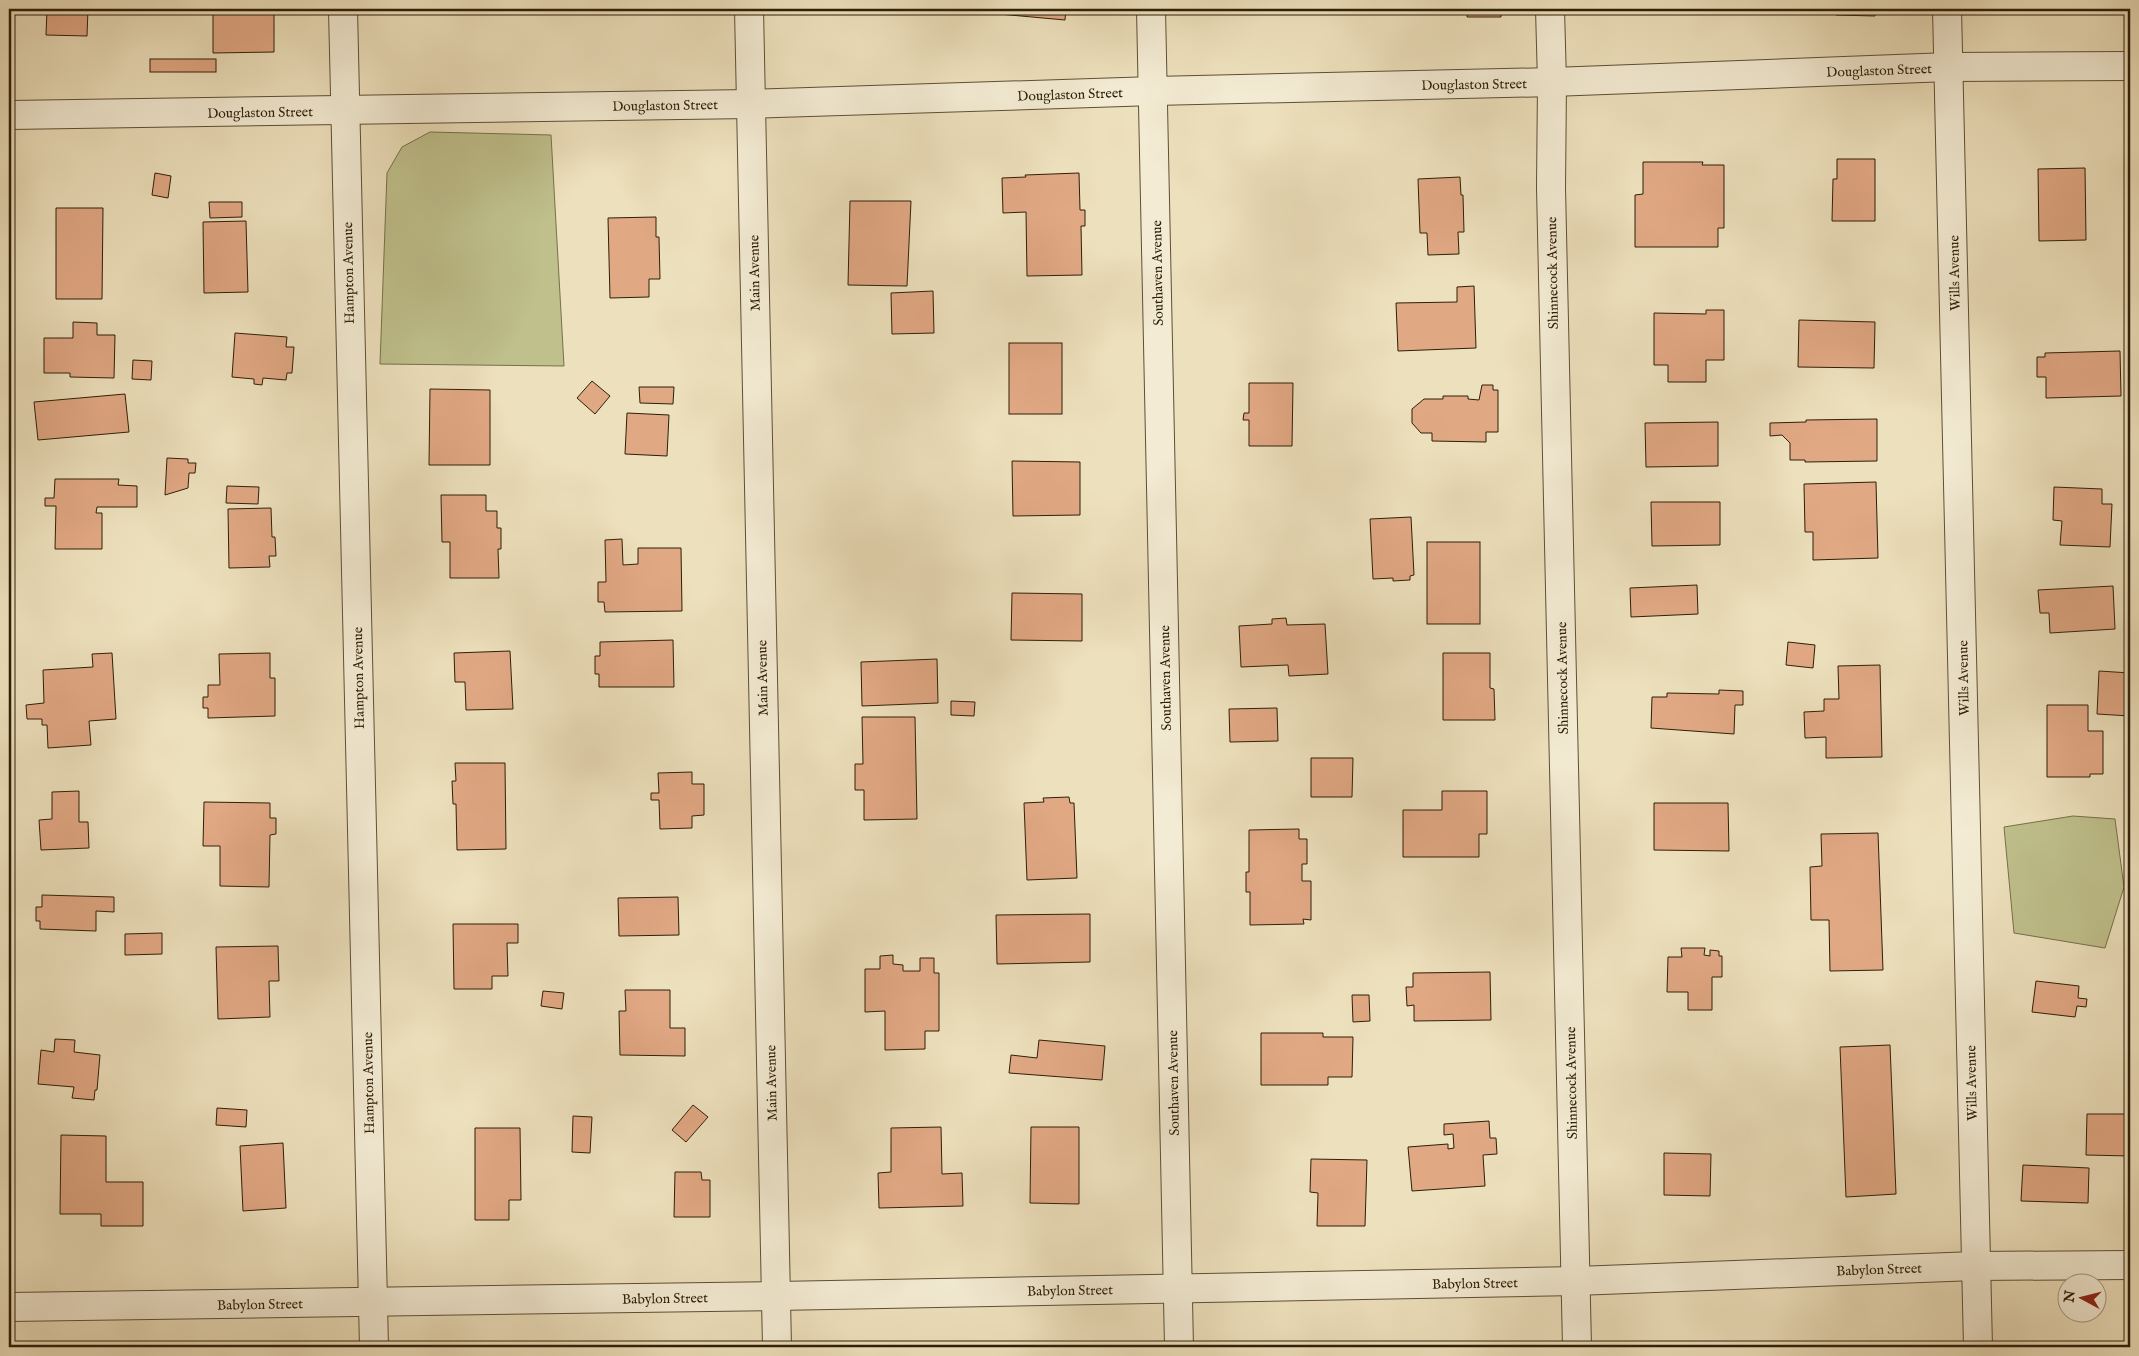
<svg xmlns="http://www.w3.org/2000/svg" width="2139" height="1356" font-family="'IM FELL English',serif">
  <rect width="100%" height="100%" fill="#ede0bc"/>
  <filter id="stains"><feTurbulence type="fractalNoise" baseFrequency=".004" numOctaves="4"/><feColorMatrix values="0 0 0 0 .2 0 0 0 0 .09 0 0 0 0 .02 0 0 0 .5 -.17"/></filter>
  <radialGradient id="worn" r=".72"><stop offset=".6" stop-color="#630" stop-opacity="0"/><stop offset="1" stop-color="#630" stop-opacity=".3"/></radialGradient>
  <!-- green -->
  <g fill="#bfc08c" stroke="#76704a">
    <polygon points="430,132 551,135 564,366 380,364 387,173 402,147"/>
    <polygon points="2073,816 2115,819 2124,887 2105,948 2014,933 2004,827"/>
  </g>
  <!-- building -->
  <g fill="#e1a884" stroke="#2e1f08">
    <polygon points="47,9 88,9 87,36 46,35"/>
    <polygon points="213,9 274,9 274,52 213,53"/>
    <polygon points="438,9 488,9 438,12"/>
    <polygon points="999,9 1066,9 1065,20 999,14"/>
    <polygon points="1468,9 1501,9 1501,17 1467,17"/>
    <polygon points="1836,9 1875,9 1875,16 1836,15"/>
    <rect x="150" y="59" width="66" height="13"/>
    <polygon points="1837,159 1875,159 1875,221 1832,221 1833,179 1837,179"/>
    <polygon points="1643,162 1703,162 1702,165 1724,165 1724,228 1718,228 1718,247 1635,247 1635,195 1643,194"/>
    <polygon points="2085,168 2086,240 2039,241 2038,169"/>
    <polygon points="155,173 171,176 168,198 152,195"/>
    <polygon points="1079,173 1080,210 1085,210 1085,226 1081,226 1082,275 1027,276 1026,212 1003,213 1002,178 1026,177 1025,175"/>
    <polygon points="1460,177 1461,195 1463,195 1464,232 1458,232 1459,254 1428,255 1427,233 1420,233 1418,179"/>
    <polygon points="850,201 911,201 907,286 848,285"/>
    <polygon points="209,202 242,202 242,217 210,218"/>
    <polygon points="56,208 103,208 102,299 56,299"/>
    <polygon points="656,217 656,237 659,237 660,279 649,279 649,297 610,298 608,218"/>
    <polygon points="246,221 248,292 204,293 203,222"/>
    <polygon points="1474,286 1476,348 1398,351 1396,303 1457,302 1457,287"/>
    <polygon points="933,291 934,333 892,334 891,293"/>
    <polygon points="1706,310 1724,310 1724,360 1706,360 1706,382 1668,382 1668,365 1654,365 1654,313 1706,314"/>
    <polygon points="1799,320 1875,322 1874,368 1798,367"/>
    <polygon points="73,322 97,323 97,335 115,335 114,378 70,377 70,373 44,373 44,338 73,338"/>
    <polygon points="235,333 287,337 286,347 294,347 292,373 287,373 286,380 263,378 262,385 254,384 254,379 232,377"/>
    <rect x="1009" y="343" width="53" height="71"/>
    <polygon points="2120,351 2121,396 2046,398 2046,377 2037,377 2037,357 2045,357 2045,353"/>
    <polygon points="133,360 152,361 151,380 132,379"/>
    <polygon points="592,381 610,396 595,414 577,398"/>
    <polygon points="1249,383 1293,383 1292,446 1249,446 1249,420 1243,420 1244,413 1249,413"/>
    <polygon points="1482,385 1493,385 1493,390 1498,390 1498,432 1486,432 1486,442 1432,441 1432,433 1421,433 1412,423 1412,409 1424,399 1443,399 1443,396 1468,396 1468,399 1479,400"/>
    <polygon points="639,387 674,387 673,404 640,403"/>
    <polygon points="430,389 490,390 490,465 429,465"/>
    <polygon points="125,394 129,432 38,440 34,402"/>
    <polygon points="627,413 669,415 667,456 625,454"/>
    <polygon points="1877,419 1877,461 1805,462 1805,460 1790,460 1790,443 1782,435 1770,436 1770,423 1806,422 1806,420"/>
    <polygon points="1718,422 1718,466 1646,467 1645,423"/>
    <polygon points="167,458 188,459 188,463 196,463 195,473 189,473 188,488 165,495"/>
    <polygon points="1012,461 1080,462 1080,515 1013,516"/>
    <polygon points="55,479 119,479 118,485 137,486 137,507 97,507 96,513 102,513 102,549 55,549 56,506 45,506 45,498 54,498"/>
    <polygon points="1876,482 1878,558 1813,560 1813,532 1805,532 1804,484"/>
    <polygon points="227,486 259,487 258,504 226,503"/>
    <polygon points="2054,487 2102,489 2102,504 2112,504 2110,547 2060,545 2062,521 2053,520"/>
    <polygon points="441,495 486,495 486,511 497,511 497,528 501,528 501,549 498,549 499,578 450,578 450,542 442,542"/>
    <polygon points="1651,502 1720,502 1720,545 1652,546"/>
    <polygon points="271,508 272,537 275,537 276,556 269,556 270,567 229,568 228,509"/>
    <polygon points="1411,517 1414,575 1410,576 1410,580 1393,581 1393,578 1373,579 1370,519"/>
    <polygon points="622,539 623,565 638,564 638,548 681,548 682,611 605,612 604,602 598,602 598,582 606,582 605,540"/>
    <rect x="1427" y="542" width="53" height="82"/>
    <polygon points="1697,585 1698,614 1631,617 1630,588"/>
    <polygon points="2113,586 2115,629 2050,633 2049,613 2040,613 2038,590"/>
    <polygon points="1012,593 1082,594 1082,641 1011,640"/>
    <polygon points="1286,618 1287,625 1325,624 1328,674 1289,676 1288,665 1241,667 1239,626 1272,624 1272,619"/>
    <polygon points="673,640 674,687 599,687 599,674 595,674 595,656 600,656 600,642"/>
    <polygon points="1788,642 1815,645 1813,668 1786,665"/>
    <polygon points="510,651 513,709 466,710 465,682 455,682 454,653"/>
    <polygon points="112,653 116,719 89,721 91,745 48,748 47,725 42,725 42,719 27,719 26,705 44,703 43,670 93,667 92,654"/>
    <polygon points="270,653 270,678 275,678 275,716 208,718 208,708 203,708 203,697 208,697 208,685 220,685 219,654"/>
    <polygon points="1443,653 1490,653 1490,688 1494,689 1495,720 1443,720"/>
    <polygon points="937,659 938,703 862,706 861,662"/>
    <polygon points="1880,665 1882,757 1826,758 1826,737 1805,738 1804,712 1824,711 1824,699 1839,699 1838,666"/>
    <polygon points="2099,671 2130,673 2130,716 2097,714"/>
    <polygon points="1719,690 1743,691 1743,705 1735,705 1734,734 1651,728 1652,697 1667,697 1667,693 1719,694"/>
    <polygon points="951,701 975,702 974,716 951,715"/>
    <polygon points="2047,705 2088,705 2088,731 2103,731 2103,774 2090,774 2090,777 2047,777"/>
    <polygon points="1277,708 1278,741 1230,742 1229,709"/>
    <polygon points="862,717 915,717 917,819 864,820 864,790 855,790 855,764 863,764"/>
    <polygon points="1311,758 1353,758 1352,797 1311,797"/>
    <polygon points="455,763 505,763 506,849 457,850 456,804 453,804 452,781 456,781"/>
    <polygon points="692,772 692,784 704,784 704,815 692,816 692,828 660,829 659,800 651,800 651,793 659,793 658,773"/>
    <polygon points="79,791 79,822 88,822 89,848 41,850 39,820 52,819 52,792"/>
    <polygon points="1442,791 1487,791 1487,834 1479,834 1479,857 1403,857 1403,810 1442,810"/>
    <polygon points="1069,797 1070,803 1074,803 1077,878 1027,880 1024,803 1044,802 1043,798"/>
    <polygon points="204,802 270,803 270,818 276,818 276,834 270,835 269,887 220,886 220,846 203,846"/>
    <polygon points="1654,803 1728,803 1729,851 1654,850"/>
    <polygon points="1299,829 1299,839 1307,839 1307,864 1302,864 1302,881 1311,881 1311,920 1303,919 1304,924 1250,925 1250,892 1246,892 1246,872 1249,872 1249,830"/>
    <polygon points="1878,833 1883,970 1830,971 1829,920 1811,920 1810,867 1822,866 1821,834"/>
    <polygon points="42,895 114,897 114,912 96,911 96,931 40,929 40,921 36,921 36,907 42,907"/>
    <polygon points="678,897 679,935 619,936 618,898"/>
    <polygon points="1090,914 1090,962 997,964 996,915"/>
    <polygon points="453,924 518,924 518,943 507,943 508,976 492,976 492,989 454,989"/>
    <polygon points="162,933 162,954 125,955 125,934"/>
    <polygon points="278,946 279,981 269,981 270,1017 218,1019 216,947"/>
    <polygon points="1681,948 1705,948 1704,955 1710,956 1710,950 1719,951 1719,956 1722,956 1722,977 1712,977 1712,1010 1688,1010 1688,992 1667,992 1668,957 1682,957"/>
    <polygon points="893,955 893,964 903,965 903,971 920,971 920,958 934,958 934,973 939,973 939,1031 925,1031 925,1049 885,1050 885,1011 865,1012 865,969 880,969 880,956"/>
    <polygon points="1490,972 1491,1020 1414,1021 1414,1005 1407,1006 1406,987 1413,987 1413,973"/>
    <polygon points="2036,981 2079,986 2078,998 2087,999 2086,1007 2077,1006 2075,1017 2032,1012"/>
    <polygon points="625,990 670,990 670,1028 685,1028 685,1056 620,1055 619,1011 626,1011"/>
    <polygon points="543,991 564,993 562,1009 541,1006"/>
    <polygon points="1352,995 1369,995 1370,1021 1353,1022"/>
    <polygon points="1261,1033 1323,1033 1323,1037 1353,1037 1352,1077 1328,1077 1328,1085 1261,1085"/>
    <polygon points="55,1039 75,1040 74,1052 100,1055 97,1090 95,1090 94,1100 72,1098 74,1087 38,1084 41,1050 54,1052"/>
    <polygon points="1039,1040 1105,1046 1102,1080 1009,1073 1011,1055 1037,1058"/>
    <polygon points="1890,1045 1896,1194 1846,1197 1840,1047"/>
    <polygon points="693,1105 708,1117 686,1142 672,1130"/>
    <polygon points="217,1108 247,1110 246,1127 216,1125"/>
    <polygon points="2087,1114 2130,1114 2130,1156 2086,1155"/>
    <polygon points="573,1116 592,1117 590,1153 572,1152"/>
    <polygon points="1489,1121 1490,1138 1496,1138 1497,1154 1483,1155 1485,1186 1412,1191 1408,1147 1448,1144 1448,1149 1454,1148 1453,1134 1444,1135 1444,1124"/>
    <polygon points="941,1127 942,1174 962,1173 963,1206 879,1208 878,1173 891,1172 891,1128"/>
    <polygon points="1031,1127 1079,1127 1079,1204 1030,1203"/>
    <polygon points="475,1128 520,1128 521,1200 509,1200 509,1220 475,1220"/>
    <polygon points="61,1135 106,1136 106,1182 143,1182 143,1226 101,1226 101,1214 60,1214"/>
    <polygon points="283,1143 286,1208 243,1211 240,1146"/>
    <polygon points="1664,1153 1711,1154 1710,1196 1664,1195"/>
    <polygon points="1311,1159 1367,1160 1365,1226 1317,1226 1318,1193 1310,1192"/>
    <polygon points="2023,1165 2089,1168 2088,1203 2021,1201"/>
    <polygon points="675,1172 701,1172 702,1180 710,1180 710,1217 674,1217"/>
  </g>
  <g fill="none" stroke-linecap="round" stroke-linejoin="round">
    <!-- street casing -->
    <g stroke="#5e4f35" stroke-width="30">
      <g id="street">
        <polyline points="343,9 374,1347"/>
        <polyline points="749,9 777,1347"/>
        <polyline points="1151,9 1179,1347"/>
        <polyline points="1550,9 1552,82 1551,188 1577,1347"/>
        <polyline points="1947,9 1978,1347"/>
        <polyline points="9,115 750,104 1154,91 1552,82 1949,67 2130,66"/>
        <polyline points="9,1307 776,1296 1576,1281 1975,1266 2130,1265"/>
      </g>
    </g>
    <!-- street -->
    <use href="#street" stroke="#f3ebd3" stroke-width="28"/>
  </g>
  <g text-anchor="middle" stroke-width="4" stroke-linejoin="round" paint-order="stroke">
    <!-- street labels -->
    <g font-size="14" fill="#2e1f08" stroke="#f3ebd3">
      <text transform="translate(1879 70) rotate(-2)" y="5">Douglaston Street</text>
      <text transform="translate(1474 84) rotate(-1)" y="5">Douglaston Street</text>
      <text transform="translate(1070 94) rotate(-2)" y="5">Douglaston Street</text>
      <text transform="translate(665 105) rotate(-1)" y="5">Douglaston Street</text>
      <text transform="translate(260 112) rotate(-1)" y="5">Douglaston Street</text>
      <text transform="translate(348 273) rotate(-91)" y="5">Hampton Avenue</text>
      <text transform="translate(754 273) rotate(-91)" y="5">Main Avenue</text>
      <text transform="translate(1157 273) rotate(-91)" y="5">Southaven Avenue</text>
      <text transform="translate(1552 273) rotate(-91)" y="5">Shinnecock Avenue</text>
      <text transform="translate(1954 273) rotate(-91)" y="5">Wills Avenue</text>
      <text transform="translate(358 678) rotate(-91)" y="5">Hampton Avenue</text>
      <text transform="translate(762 678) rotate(-91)" y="5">Main Avenue</text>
      <text transform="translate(1165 678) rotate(-91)" y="5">Southaven Avenue</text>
      <text transform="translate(1562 678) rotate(-91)" y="5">Shinnecock Avenue</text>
      <text transform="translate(1963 678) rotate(-91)" y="5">Wills Avenue</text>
      <text transform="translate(368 1083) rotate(-91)" y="5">Hampton Avenue</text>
      <text transform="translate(771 1083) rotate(-91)" y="5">Main Avenue</text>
      <text transform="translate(1173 1083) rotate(-91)" y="5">Southaven Avenue</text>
      <text transform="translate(1571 1083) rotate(-91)" y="5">Shinnecock Avenue</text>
      <text transform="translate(1971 1083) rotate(-91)" y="5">Wills Avenue</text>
      <text transform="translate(1879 1269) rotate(-2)" y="5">Babylon Street</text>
      <text transform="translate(1475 1283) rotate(-1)" y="5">Babylon Street</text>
      <text transform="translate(1070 1290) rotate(-1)" y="5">Babylon Street</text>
      <text transform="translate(665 1298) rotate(-1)" y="5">Babylon Street</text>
      <text transform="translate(260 1304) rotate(-1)" y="5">Babylon Street</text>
    </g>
  </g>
  <!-- margin -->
  <rect width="2139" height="1356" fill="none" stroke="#ede0bc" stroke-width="30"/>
  <rect x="10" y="10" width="2119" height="1336" fill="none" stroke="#2e1f08" stroke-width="2.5"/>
  <rect x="15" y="15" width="2109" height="1326" fill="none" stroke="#2e1f08"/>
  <!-- north arrow -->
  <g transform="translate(2082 1298) rotate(277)"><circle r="24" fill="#f3ebd3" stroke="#a49982"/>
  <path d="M0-4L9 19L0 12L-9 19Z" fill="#8f2418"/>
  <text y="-8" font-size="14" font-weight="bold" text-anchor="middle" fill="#2e1f08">N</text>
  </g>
  <rect width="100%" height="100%" filter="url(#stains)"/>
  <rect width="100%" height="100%" fill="url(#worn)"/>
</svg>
